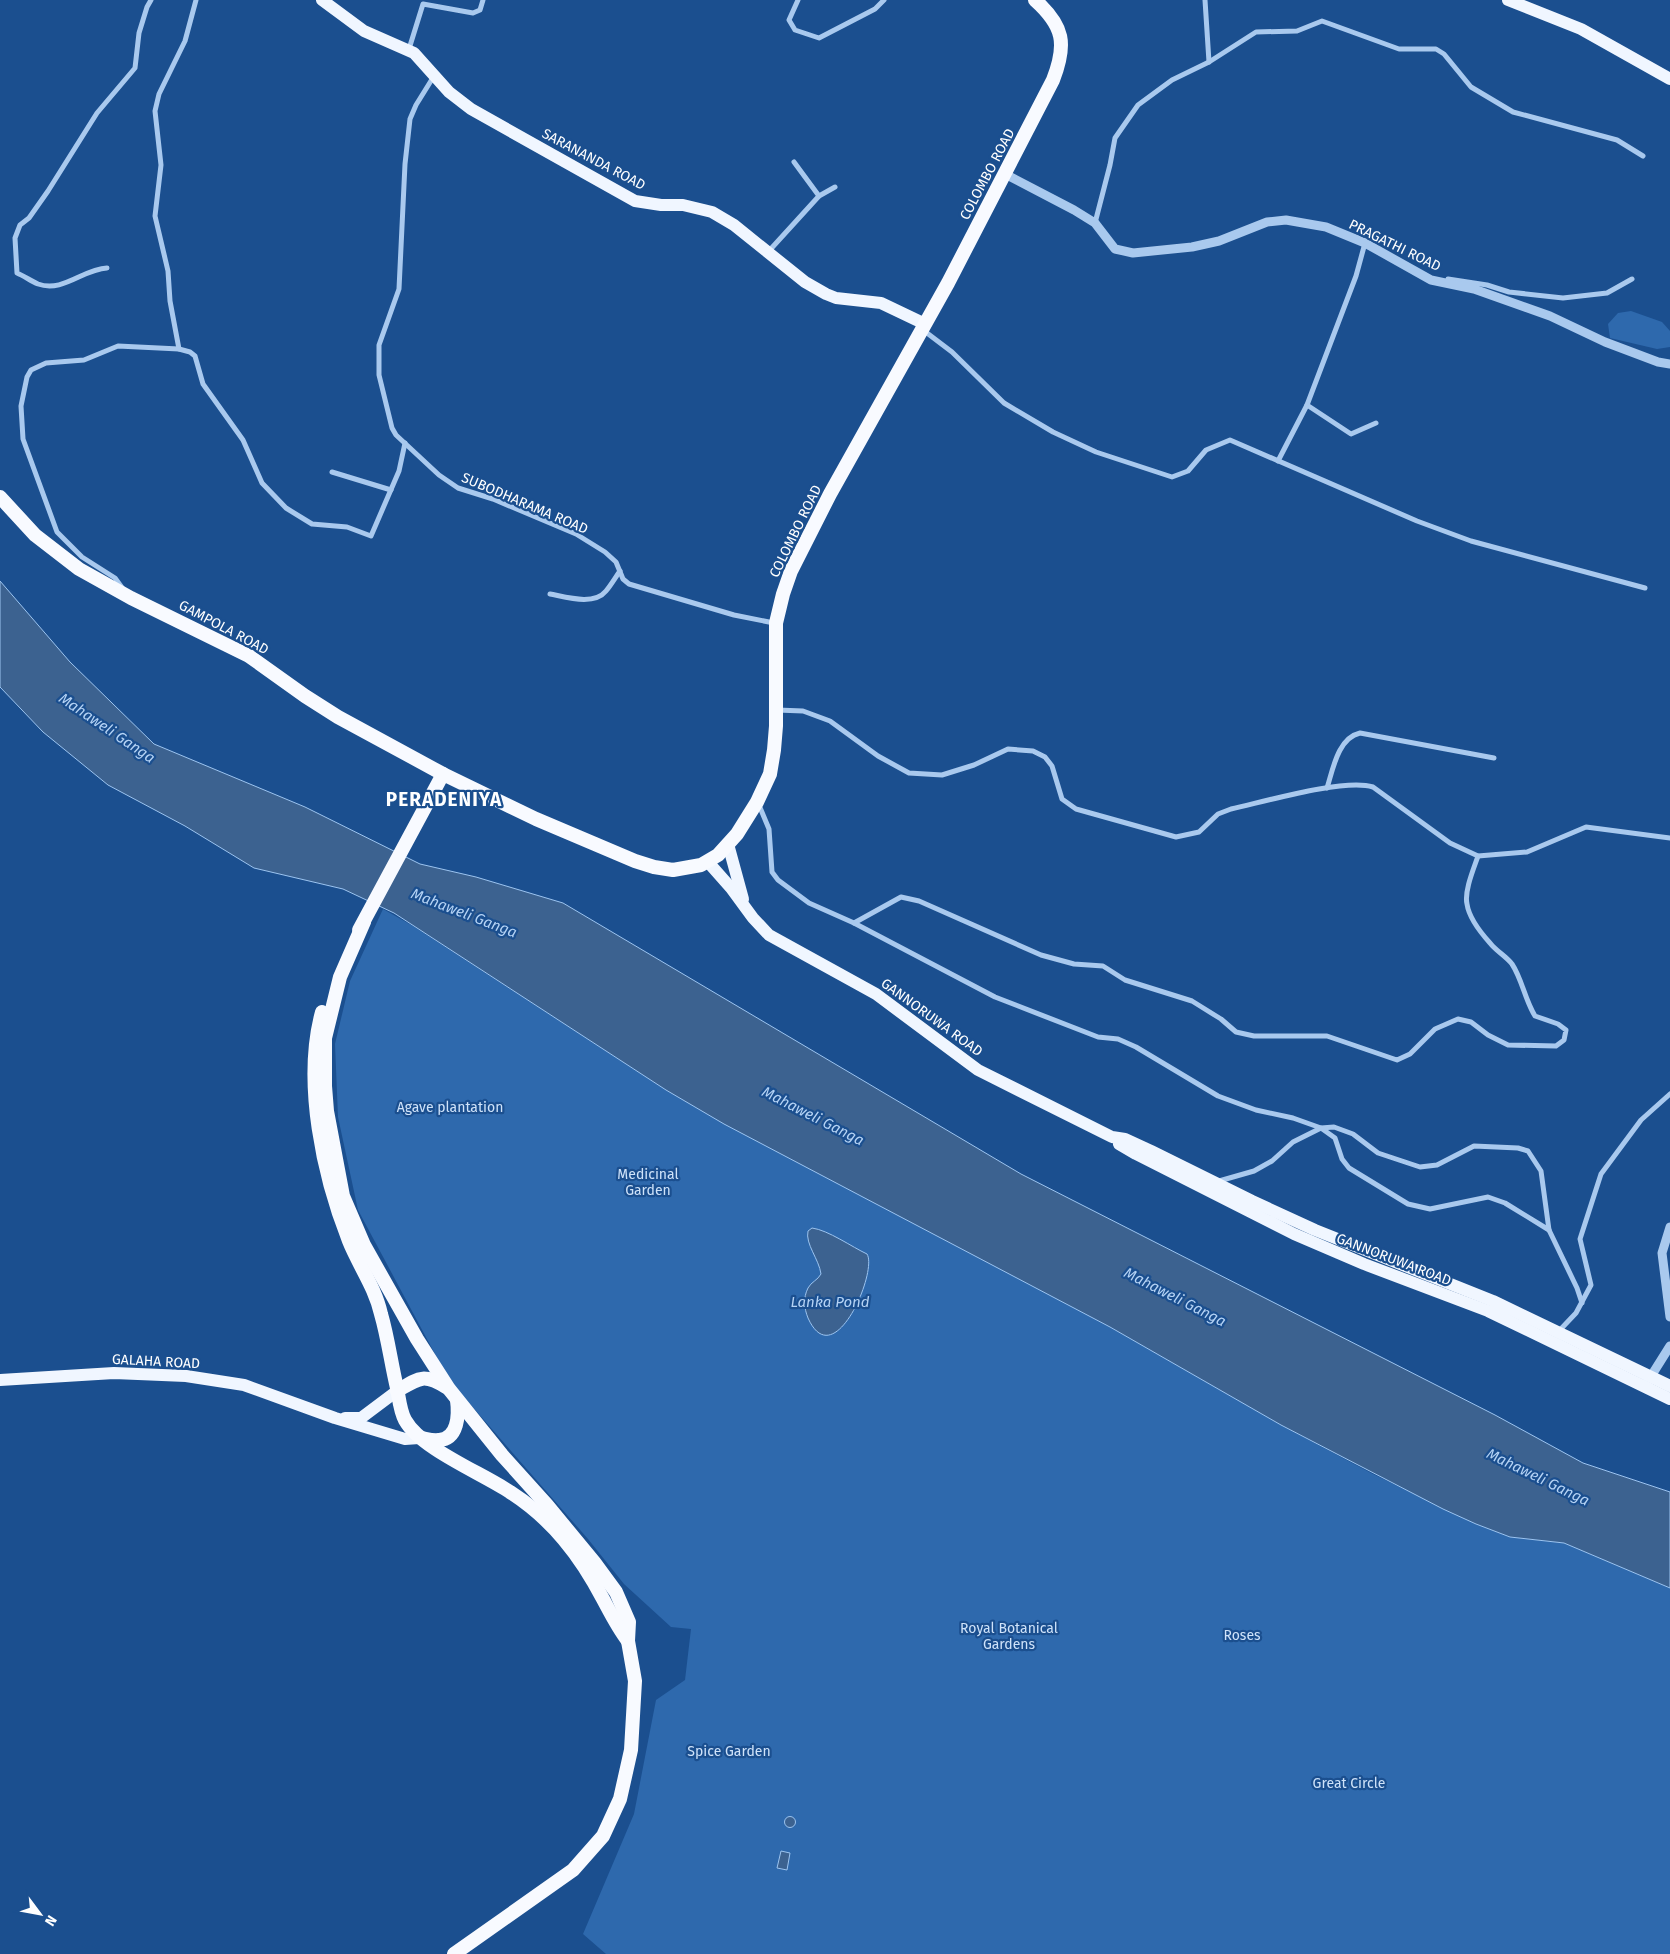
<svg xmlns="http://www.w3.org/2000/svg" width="1670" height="1954" font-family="'Fira Sans',sans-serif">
  <rect width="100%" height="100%" fill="#1b4f8f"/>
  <!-- green -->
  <g fill="#2e69ad">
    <polygon points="1631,311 1662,322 1670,331 1670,347 1657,349 1610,338 1608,324 1618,313"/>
    <polygon points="383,909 413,926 666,1090 1110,1327 1281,1425 1371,1473 1476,1524 1510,1537 1564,1543 1670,1588 1670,1954 606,1954 583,1934 634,1814 656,1700 685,1680 691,1629 671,1627 624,1584 588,1539 456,1388 443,1369 358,1210 338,1117 335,1044 350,981"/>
  </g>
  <!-- water -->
  <g fill="#3c6290" stroke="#9cc4f0">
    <polygon points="0,581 70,662 154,744 305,807 420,864 476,877 563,903 1021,1174 1495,1415 1583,1463 1670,1492 1670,1588 1564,1543 1510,1537 1476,1524 1443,1509 1281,1425 1110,1327 724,1124 666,1090 394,913 343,889 254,868 185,826 108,785 43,732 0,687"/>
    <path d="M812 1228C828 1230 852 1247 867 1254 878 1271 834 1376 808 1318 804 1308 803 1298 808 1288 811 1282 818 1280 821 1274 819 1259 805 1244 808 1231Z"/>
    <circle cx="790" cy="1822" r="5.5"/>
    <polygon points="781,1851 790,1853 787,1870 777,1868"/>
  </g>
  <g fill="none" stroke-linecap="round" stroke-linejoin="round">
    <!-- minor -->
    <g stroke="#a9c9ee" stroke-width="5">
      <polyline points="798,0 789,20 795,30 819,38 875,9 884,0"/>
      <polyline points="1205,0 1209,62"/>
      <polyline points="409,49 423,4 473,13 480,10 483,0"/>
      <polyline points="434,76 416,105 410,119 405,164 399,289 379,345 379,375 392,428 396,435 439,475 458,488 493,499 576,534 605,552 616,562 623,579 629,584 734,615 774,623"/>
      <polyline points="819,196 835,187"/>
      <polyline points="1095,223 1110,165 1115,138 1138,105 1172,80 1209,62 1256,32 1297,31 1322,21 1399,49 1436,49 1444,54 1471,87 1513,112 1617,140 1643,156"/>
      <polyline points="1365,243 1356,276 1307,405 1351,434 1376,423"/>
      <polyline points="768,252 819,196 794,162"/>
      <path d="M107 268C83 269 63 293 38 284 31 281 24 276 17 273L15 238 20 225 29 218 48 191 97 113 135 68 139 33 147 7 151 0"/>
      <polyline points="1448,279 1487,285 1509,292 1563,298 1607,293 1632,279"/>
      <polyline points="923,330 952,352 1004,403 1053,432 1096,452 1172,477 1188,471 1206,450 1230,440 1417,521 1471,541 1645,588"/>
      <polyline points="179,349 170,301 168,271 155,216 161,165 155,111 159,94 185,41 196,0"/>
      <polyline points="1278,461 1307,405"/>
      <polyline points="332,472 391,490"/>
      <polyline points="123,589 115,578 82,557 57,532 23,439 21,406 27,377 31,370 46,363 84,360 118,346 179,349 190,352 195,356 203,384 243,440 262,483 286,508 312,524 347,527 371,536 399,471 405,443"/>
      <path d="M550 594C566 597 594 606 606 591 611 585 615 578 620 571"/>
      <path d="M777 710 803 711 830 721 878 756 909 773 942 775 974 765 1008 749 1033 751 1045 757 1052 766 1062 799 1076 809 1176 837 1199 832 1218 814 1231 809C1263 802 1344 778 1373 787L1450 843 1478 856 1527 852 1586 827 1670 838"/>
      <path d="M1327 788C1333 769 1338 738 1360 733L1494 758"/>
      <polyline points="759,805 769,829 772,872 778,880 809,903 854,923 995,997 1098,1037 1118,1039 1136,1047 1218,1096 1256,1110 1293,1118 1321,1128 1335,1138 1342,1159 1349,1168 1408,1204 1430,1209 1488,1197 1505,1203 1549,1230"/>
      <path d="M854 923 901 897 919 901 1041 955 1074 964 1103 966 1125 980 1192 1001 1221 1019 1236 1032 1254 1036H1327L1397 1060 1410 1054 1435 1029 1458 1019 1471 1022 1488 1035 1508 1045 1556 1046 1564 1040 1566 1030 1558 1024 1535 1016C1525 1000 1522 979 1512 964 1506 956 1496 951 1490 943 1481 933 1469 918 1467 904 1464 891 1474 868 1478 856"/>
      <polyline points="1219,1181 1254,1171 1272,1161 1293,1142 1321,1128 1334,1127 1353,1134 1378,1153 1420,1167 1437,1165 1474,1146 1518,1148 1528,1151 1541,1171 1549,1230 1577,1288 1582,1303"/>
      <polyline points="1558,1332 1576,1313 1591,1285 1580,1239 1601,1174 1641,1120 1670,1094"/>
    </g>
    <!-- tertiary -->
    <g stroke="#a9c9ee" stroke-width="9">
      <polyline points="1005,174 1074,210 1095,223 1115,249 1133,253 1192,247 1219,241 1267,222 1286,220 1326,227 1365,243 1431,280 1474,289 1550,316 1605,342 1658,362 1670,364"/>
      <polyline points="1670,1227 1662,1253 1670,1317"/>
      <polyline points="1648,1381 1670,1346"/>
    </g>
    <!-- primary -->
    <g stroke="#f0f6ff" stroke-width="12">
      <polyline points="322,0 364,31 414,53 449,92 471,109 635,201 661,205 683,205 712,212 734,225 805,282 826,294 836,298 881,303 925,324"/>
      <polyline points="1508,0 1581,29 1670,79"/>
      <polyline points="728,844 743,899"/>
      <polyline points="708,862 731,888 753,918 769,935 876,994 978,1070 1112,1137 1125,1139 1151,1151 1252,1201 1315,1230 1493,1301 1670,1386"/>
      <polyline points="1119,1144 1136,1154 1294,1234 1364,1264 1488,1311 1670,1399"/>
      <polyline points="0,1380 114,1373 186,1376 244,1385 335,1418 405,1439 419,1438"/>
      <polyline points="345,1418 361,1418 397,1391"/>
    </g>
    <!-- trunk -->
    <g stroke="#f8faff" stroke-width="14">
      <path d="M0 497 35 535 79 569 131 598 249 656 305 696 338 717 443 774 536 819 635 861 654 867 673 870 701 865 718 855 737 834 757 802 770 774 774 750 776 726V623L783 594 791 571 830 494 948 283 1053 80C1067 44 1064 26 1035 0"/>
      <polyline points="364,922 340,977 325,1038 325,1086 327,1111 343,1196 364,1245 417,1339 449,1389 502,1455 547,1505 594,1562 616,1592 629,1622 628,1641 635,1681 631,1750 620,1799 603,1836 573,1870 454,1954"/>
      <polyline points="359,930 443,774"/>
      <path d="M322 1012C303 1082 323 1175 349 1241 359 1266 375 1287 381 1314 388 1338 391 1363 397 1388 399 1398 400 1411 405 1420 421 1449 482 1473 510 1492 552 1519 580 1555 603 1599 611 1614 618 1628 628 1641"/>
      <path d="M397 1391C419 1378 423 1373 446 1387"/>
      <path d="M422 1438C427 1439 433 1441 439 1440 458 1439 459 1415 457 1400"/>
    </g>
  </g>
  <g text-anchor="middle" stroke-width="4.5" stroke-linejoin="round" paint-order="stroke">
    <!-- street labels -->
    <g font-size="14" fill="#fff" stroke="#1b4f8f">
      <text transform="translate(594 159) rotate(28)" y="5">SARANANDA ROAD</text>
      <text transform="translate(987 174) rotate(-62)" y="5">COLOMBO ROAD</text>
      <text transform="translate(1395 245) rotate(26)" y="5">PRAGATHI ROAD</text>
      <text transform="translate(525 503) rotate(23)" y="5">SUBODHARAMA ROAD</text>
      <text transform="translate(795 531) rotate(-64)" y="5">COLOMBO ROAD</text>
      <text transform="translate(224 627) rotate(28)" y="5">GAMPOLA ROAD</text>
      <text transform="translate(932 1017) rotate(36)" y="5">GANNORUWA ROAD</text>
      <text transform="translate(1394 1259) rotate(21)" y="5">GANNORUWA ROAD</text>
      <text transform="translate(156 1361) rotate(3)" y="5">GALAHA ROAD</text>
    </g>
    <!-- park labels -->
    <g font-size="14" fill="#cfe3fa" stroke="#1b4f8f">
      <text x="450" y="1112">Agave plantation</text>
      <text x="648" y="1179">Medicinal<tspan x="648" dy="16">Garden</tspan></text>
      <text x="1009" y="1633">Royal Botanical<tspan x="1009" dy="16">Gardens</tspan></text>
      <text x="1242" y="1640">Roses</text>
      <text x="729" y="1756">Spice Garden</text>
      <text x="1349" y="1788">Great Circle</text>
    </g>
    <!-- water labels -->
    <g font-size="15" font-style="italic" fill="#b5d3f5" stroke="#1b4f8f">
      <text transform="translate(107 728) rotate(34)" y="5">Mahaweli Ganga</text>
      <text transform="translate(464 913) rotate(21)" y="5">Mahaweli Ganga</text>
      <text transform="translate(813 1116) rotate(27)" y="5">Mahaweli Ganga</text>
      <text transform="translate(1175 1297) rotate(27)" y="5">Mahaweli Ganga</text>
      <text x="830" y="1307">Lanka Pond</text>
      <text transform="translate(1538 1477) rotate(26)" y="5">Mahaweli Ganga</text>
    </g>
    <!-- district labels -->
    <g font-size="19" font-weight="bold" letter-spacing="1" fill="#fff" stroke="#1b4f8f">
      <text x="444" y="806">PERADENIYA</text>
    </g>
  </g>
  <!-- north arrow -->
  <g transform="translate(40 1914) rotate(122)" stroke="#1b4f8f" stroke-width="4" paint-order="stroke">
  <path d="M0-4L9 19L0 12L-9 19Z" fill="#ffffff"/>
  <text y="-8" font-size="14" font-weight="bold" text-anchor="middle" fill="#ffffff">N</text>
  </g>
</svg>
